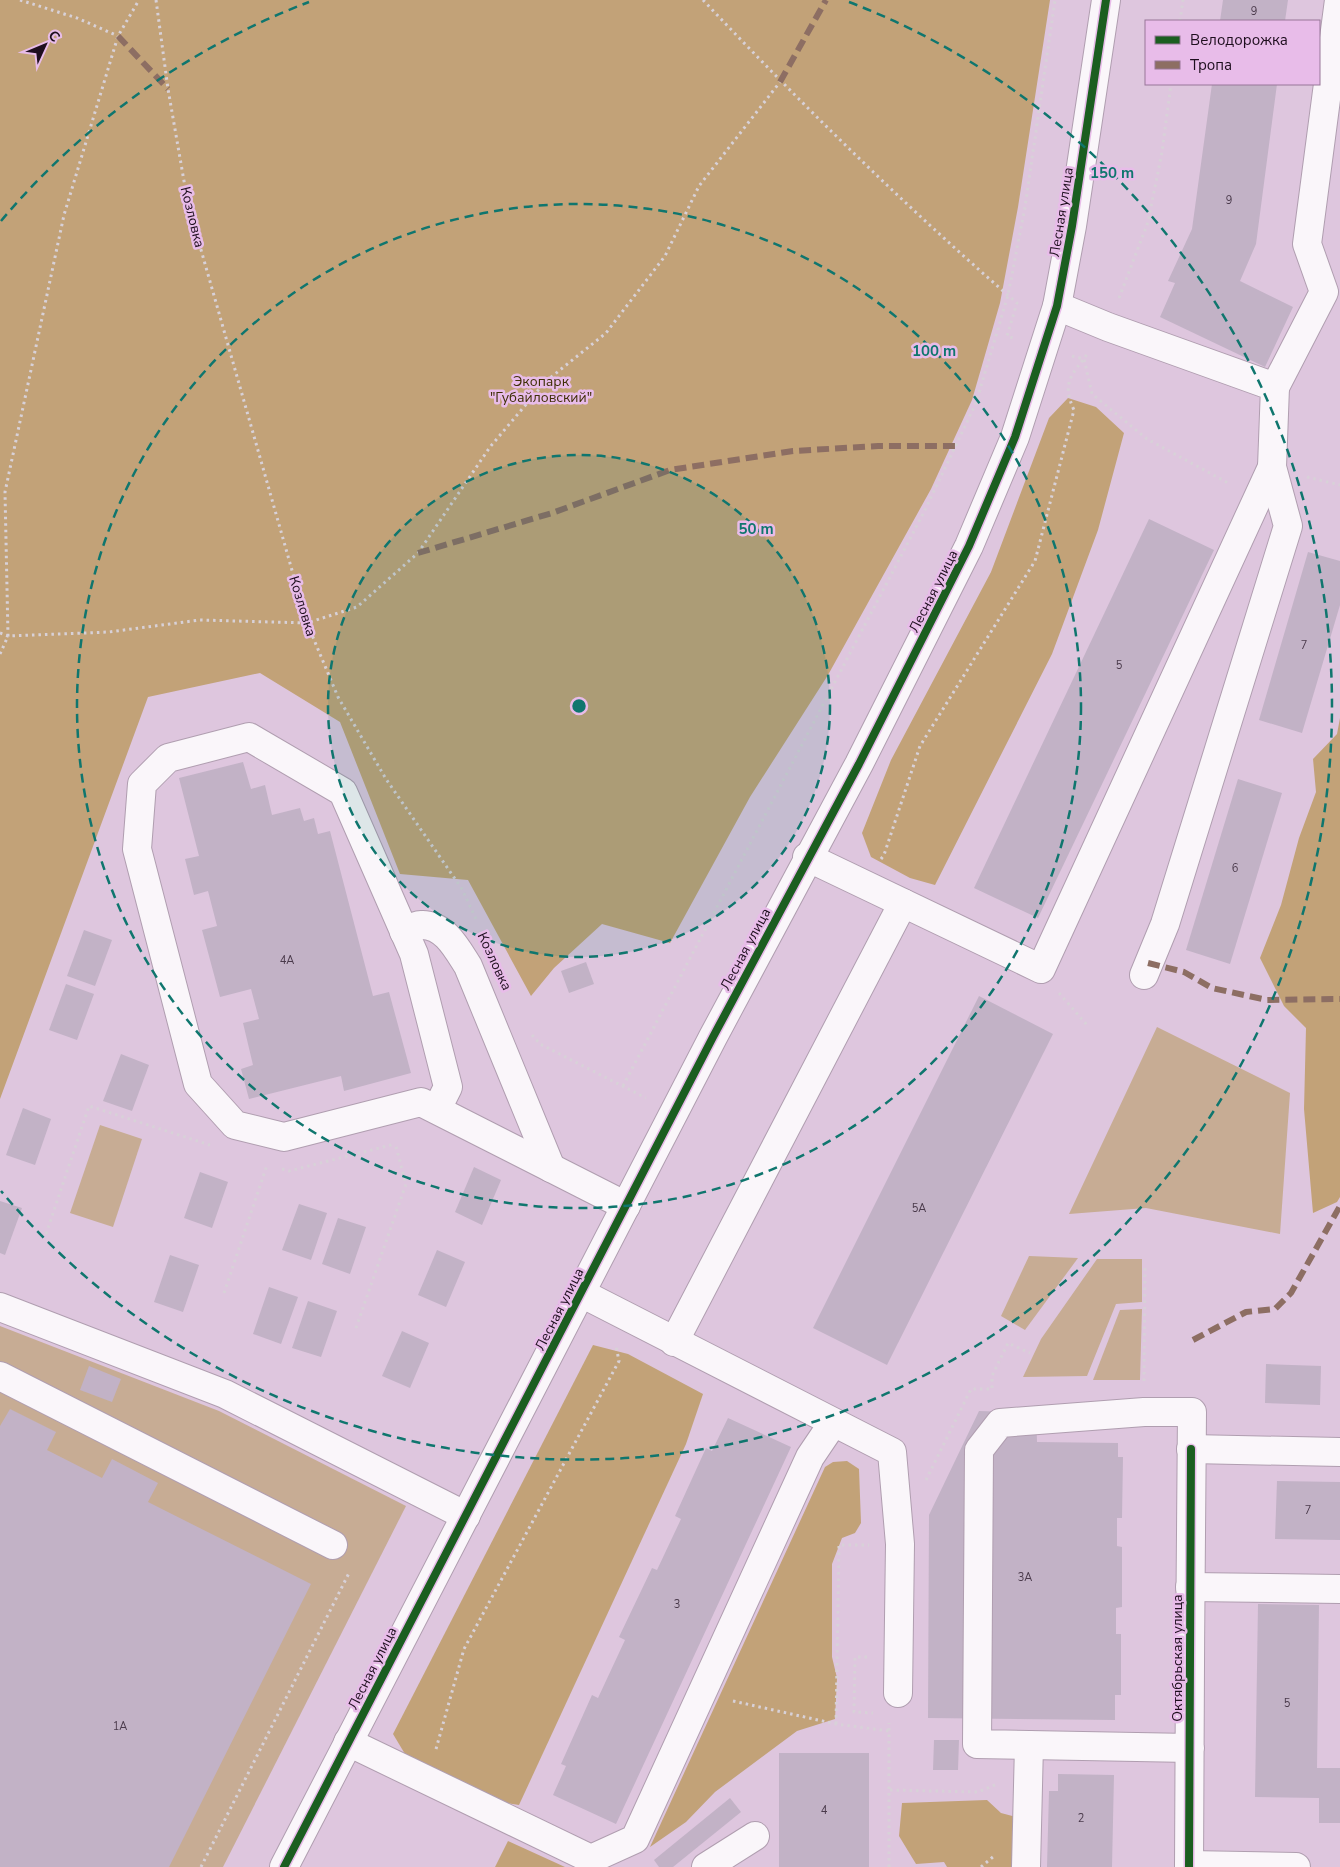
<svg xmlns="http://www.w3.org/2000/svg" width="1340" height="1867" font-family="'Nunito Sans',sans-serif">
  <rect width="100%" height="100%" fill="#dec6de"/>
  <!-- green -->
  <g fill="#c7ac94">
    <polygon points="1157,1027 1290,1093 1280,1234 1146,1208 1069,1214"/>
    <polygon points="100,1125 142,1139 113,1227 70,1213"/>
    <polygon points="1029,1256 1078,1258 1025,1330 1001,1316"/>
    <polygon points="1097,1259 1142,1259 1142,1302 1116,1304 1087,1376 1023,1377 1041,1339"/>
    <polygon points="1142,1309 1140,1380 1093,1380 1120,1310"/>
    <polygon points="0,1326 219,1411 406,1506 223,1867 0,1867"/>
  </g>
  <!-- forest -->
  <g fill="#c2a278">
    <polygon points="0,0 1050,0 1018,207 1000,303 972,400 931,489 828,675 750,797 670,943 602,924 554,968 531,996 468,880 400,874 340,722 260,673 148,697 0,1099"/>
    <polygon points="1068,398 1096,407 1124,433 1098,530 1052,654 935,885 910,878 871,857 862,833 891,760 991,572 1049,418"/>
    <polygon points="1340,718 1340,1197 1337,1202 1313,1213 1304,1109 1306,1028 1284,1006 1260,958 1281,905 1299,838 1316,792 1313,759 1337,734"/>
    <polygon points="593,1345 628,1354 703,1394 686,1444 519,1805 492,1801 411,1764 393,1734"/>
    <polygon points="847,1461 859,1469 861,1523 855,1533 842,1538 832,1564 832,1657 837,1678 835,1719 797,1731 715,1792 686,1822 650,1847 825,1467 833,1462"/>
    <polygon points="987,1800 1001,1813 1020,1818 1021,1867 947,1867 944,1862 916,1864 899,1836 902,1803"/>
    <polygon points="508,1841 565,1867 495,1867"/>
  </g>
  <!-- building -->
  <g fill="#c2b2c6">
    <polygon points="1223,0 1288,0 1285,21 1220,21"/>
    <polygon points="1212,84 1277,84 1256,244 1240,281 1293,307 1265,367 1160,317 1175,283 1168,281 1192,229"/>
    <polygon points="1149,519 1214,550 1038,918 974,888"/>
    <polygon points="1308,552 1340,561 1340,605 1302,733 1259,720"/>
    <polygon points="243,762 251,789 265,785 272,815 300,808 304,821 314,818 318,834 330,831 373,996 389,992 411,1073 344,1091 341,1076 249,1099 241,1069 253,1065 243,1023 259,1019 251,989 220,997 202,930 217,926 208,891 194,895 185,859 199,856 179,778"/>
    <polygon points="1238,779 1282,793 1230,964 1186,950"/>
    <polygon points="84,930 112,940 95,986 67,976"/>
    <polygon points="586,962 594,984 569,993 561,971"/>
    <polygon points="66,984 94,994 77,1040 49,1030"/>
    <polygon points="979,996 1053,1034 887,1365 813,1328"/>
    <polygon points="121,1054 149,1065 132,1111 103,1101"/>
    <polygon points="23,1108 51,1119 35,1165 6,1155"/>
    <polygon points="474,1167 501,1180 482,1225 455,1212"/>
    <polygon points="200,1172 228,1182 212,1228 184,1218"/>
    <polygon points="0,1201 22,1208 5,1255 0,1253"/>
    <polygon points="299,1204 327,1213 311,1260 282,1250"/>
    <polygon points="338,1218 366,1227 350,1274 322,1264"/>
    <polygon points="437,1250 465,1262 446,1307 418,1295"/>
    <polygon points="170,1255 199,1265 183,1312 154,1302"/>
    <polygon points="269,1287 298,1297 281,1344 253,1334"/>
    <polygon points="308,1301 337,1311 321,1357 292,1348"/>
    <polygon points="402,1331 429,1343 410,1388 382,1376"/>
    <polygon points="1266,1364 1321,1366 1320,1405 1265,1403"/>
    <polygon points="89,1366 121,1379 112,1402 80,1390"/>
    <polygon points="10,1409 56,1432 47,1450 102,1478 112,1459 158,1483 148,1502 311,1584 169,1867 0,1867 0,1426"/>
    <polygon points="979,1411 1036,1413 1037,1442 1118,1443 1118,1457 1123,1457 1122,1518 1117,1518 1117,1546 1122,1547 1122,1607 1116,1608 1116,1634 1121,1634 1121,1695 1115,1695 1115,1720 928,1718 929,1515"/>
    <polygon points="728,1418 791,1447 616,1824 553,1795 566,1766 561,1764 592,1695 598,1698 625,1640 619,1637 652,1568 657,1570 681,1519 675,1516 706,1448 712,1451"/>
    <polygon points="1277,1481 1340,1482 1340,1540 1275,1539"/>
    <polygon points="1258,1604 1319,1605 1317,1768 1340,1768 1340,1823 1319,1823 1319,1798 1255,1797"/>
    <polygon points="934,1740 959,1740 958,1770 933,1770"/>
    <rect x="779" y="1753" width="90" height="114"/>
    <polygon points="1058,1774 1114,1775 1112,1867 1047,1867 1049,1791 1058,1791"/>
    <polygon points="730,1798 741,1812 673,1867 659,1867 654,1860"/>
  </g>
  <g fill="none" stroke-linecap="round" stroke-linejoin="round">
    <!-- minor casing -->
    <g stroke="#b09eb0" stroke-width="30">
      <g id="minor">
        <polyline points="1057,306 1108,327 1275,387 1272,467 1288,526 1165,924 1144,975"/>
        <polyline points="1275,387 1324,292 1307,244 1339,0"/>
        <polyline points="807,857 1041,969 1272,467"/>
        <path d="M404 932C409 930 417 924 422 925 445 925 457 949 468 966L551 1168"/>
        <polyline points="437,1109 448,1087 414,954 343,792 249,737 168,758 142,784 137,849 198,1084 235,1125 284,1137 421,1102 626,1206"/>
        <polyline points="581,1293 892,1452 900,1544 898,1693"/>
        <polyline points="0,1307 225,1394 466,1516"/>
        <polyline points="674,1342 903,903"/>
        <polyline points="0,1376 333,1545"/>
        <polyline points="1191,1449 1340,1452"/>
        <polyline points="1190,1587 1340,1589"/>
        <polyline points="348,1742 591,1859 635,1839 810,1457 833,1423"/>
        <polyline points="1189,1865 1296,1867"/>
        <polyline points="284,1867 713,1037 859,764 969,546 1015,437 1057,306 1072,226 1106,0"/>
        <polyline points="706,1867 755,1836"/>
        <polyline points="1026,1867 1029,1745"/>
        <path d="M1189 1867C1190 1715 1190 1564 1192 1412H1144L1000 1423 979 1450 977 1744 1190 1748"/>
      </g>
    </g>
    <!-- path -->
    <g stroke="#d8d1d8" stroke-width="3" stroke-dasharray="2.5 4" stroke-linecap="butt">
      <polyline points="20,0 77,18 118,36"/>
      <polyline points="156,0 168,89 188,204 307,623 338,697 386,779 462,889 476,919"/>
      <path d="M703 0C803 106 907 208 1017 303L1007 336 1013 338"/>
      <polyline points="1180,21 1183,0"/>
      <polyline points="1119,298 1148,222 1162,152 1171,84"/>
      <polyline points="1072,356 1084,359 1092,394 1147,439 1230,484"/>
      <polyline points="1307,477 1340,485"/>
      <polyline points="0,633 8,636 109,632 200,620 307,623 357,607 418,553 490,447 545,382 606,333 665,256 699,186 780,82"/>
      <polyline points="0,654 8,636 5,492 64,215 118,36 139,0"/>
      <path d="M881 859 884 855 920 746 1035 561 1074 410C1061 382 1072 375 1088 353"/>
      <polyline points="1059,993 1087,1025"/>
      <polyline points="532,1035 540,1044 646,1098"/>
      <polyline points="623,1086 923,514 976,403 1008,295 1025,207 1055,0"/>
      <polyline points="282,1169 289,1171 395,1144"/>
      <polyline points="46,1234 89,1106 210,1145"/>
      <polyline points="224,1293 267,1165"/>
      <polyline points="356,1328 406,1184 395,1143"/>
      <polyline points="1144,1381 1145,1267"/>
      <polyline points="926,1480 971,1389 992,1389 992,1376 1008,1343 1030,1353"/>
      <polyline points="867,1657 855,1657 854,1712 873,1713"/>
      <polyline points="733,1701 836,1724 889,1731"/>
      <polyline points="836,1724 839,1545 869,1545"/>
      <polyline points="436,1749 464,1649 619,1361 616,1346"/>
      <polyline points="890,1790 978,1792 997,1784"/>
      <polyline points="201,1867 349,1573"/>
      <polyline points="889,1867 889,1723"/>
      <polyline points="981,1867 994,1856"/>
    </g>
    <!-- minor -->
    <use href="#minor" stroke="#faf6fa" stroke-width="28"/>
    <!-- quiet -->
    <g stroke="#8d6e63" stroke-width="6" stroke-dasharray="12 6" stroke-linecap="butt">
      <polyline points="118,36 168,89"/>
      <polyline points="780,82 826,0"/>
      <polyline points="418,553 552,513 670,470 793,451 878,446 957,446"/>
      <polyline points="1148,963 1184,972 1212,988 1267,1000 1340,999"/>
      <polyline points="1193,1340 1246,1312 1275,1309 1291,1293 1340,1206"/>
    </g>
    <!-- cycleway casing -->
    <g stroke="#e8bce9" stroke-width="11">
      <g id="cycleway">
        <polyline points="284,1867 713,1037 859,764 969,546 1015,437 1057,306 1072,226 1106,0"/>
        <polyline points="1189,1867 1191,1449"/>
      </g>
    </g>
    <!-- cycleway -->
    <use href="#cycleway" stroke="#1b5e20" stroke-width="8"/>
  </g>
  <!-- distance rings -->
  <circle cx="579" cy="706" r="251" fill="#0f766e" fill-opacity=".12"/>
  <g fill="none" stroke="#0f766e" stroke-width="2.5" stroke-dasharray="9 6">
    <circle cx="579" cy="706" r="251"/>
    <circle cx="579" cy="706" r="502"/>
    <path d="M1 221A754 754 0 0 1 309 2M849 2A754 754 0 1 1 1 1191"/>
  </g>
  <g text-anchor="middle" stroke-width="5" stroke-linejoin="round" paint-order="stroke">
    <!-- number labels -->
    <g font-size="11" fill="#4a3a4b">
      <text x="1254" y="15">9</text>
      <text x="1229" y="204">9</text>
      <text x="1304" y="649">7</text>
      <text x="1119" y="669">5</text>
      <text x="1235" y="872">6</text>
      <text x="287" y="964">4А</text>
      <text x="919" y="1212">5А</text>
      <text x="1308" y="1514">7</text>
      <text x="1025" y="1581">3А</text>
      <text x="677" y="1608">3</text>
      <text x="1287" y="1707">5</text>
      <text x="120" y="1730">1А</text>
      <text x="824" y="1814">4</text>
      <text x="1081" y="1822">2</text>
    </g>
    <!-- street labels -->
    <g font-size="14" fill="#1e0e1e" stroke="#e8bce9">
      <text transform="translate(1061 212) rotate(-81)" y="5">Лесная улица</text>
      <text transform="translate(193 217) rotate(76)" y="5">Козловка</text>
      <text transform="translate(933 591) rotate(-63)" y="5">Лесная улица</text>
      <text transform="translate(303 606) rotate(73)" y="5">Козловка</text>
      <text transform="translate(745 949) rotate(-62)" y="5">Лесная улица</text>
      <text transform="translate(495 961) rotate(65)" y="5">Козловка</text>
      <text transform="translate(559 1309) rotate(-63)" y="5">Лесная улица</text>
      <text transform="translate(1177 1658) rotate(-90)" y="5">Октябрьская улица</text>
      <text transform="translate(372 1668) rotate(-63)" y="5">Лесная улица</text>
    </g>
    <!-- park labels -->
    <g font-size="14" fill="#3f2f07" stroke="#e8bce9">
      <text x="541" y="386">Экопарк<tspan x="541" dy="16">"Губайловский"</tspan></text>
    </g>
  </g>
  <circle cx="579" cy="706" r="8" fill="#0f766e" stroke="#e8bce9" stroke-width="2.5"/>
  <g font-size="15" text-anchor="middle" font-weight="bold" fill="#0f766e" stroke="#e8bce9" stroke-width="5" stroke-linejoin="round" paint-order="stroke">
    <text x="1112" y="178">150 m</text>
    <text x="934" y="356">100 m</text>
    <text x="756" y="534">50 m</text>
  </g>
  <!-- legend -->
  <rect x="1145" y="20" width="175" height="65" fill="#e8bce9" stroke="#977698"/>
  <rect x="1155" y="36" width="25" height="8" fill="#1b5e20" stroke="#977698"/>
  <text x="1190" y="45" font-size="15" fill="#1e0e1e">Велодорожка</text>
  <rect x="1155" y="61" width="25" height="8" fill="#8d6e63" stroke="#977698"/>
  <text x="1190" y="70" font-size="15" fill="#1e0e1e">Тропа</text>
  <!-- north arrow -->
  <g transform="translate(45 45) rotate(46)" stroke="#e8bce9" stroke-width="4" paint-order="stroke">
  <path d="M0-4L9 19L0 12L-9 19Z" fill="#1e0e1e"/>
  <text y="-8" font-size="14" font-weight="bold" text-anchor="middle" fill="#1e0e1e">С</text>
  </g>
</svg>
